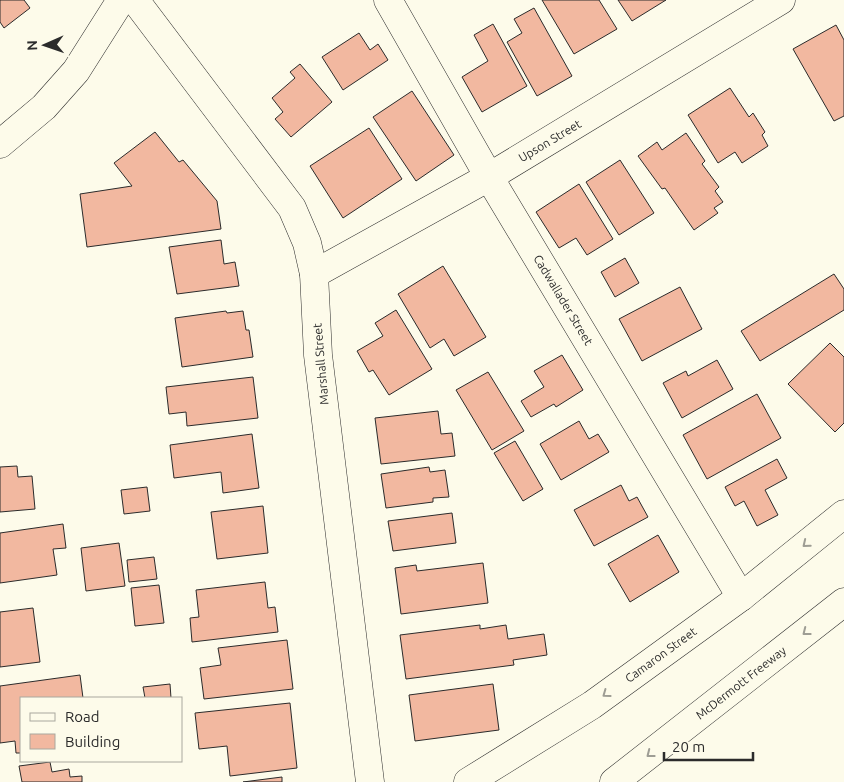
<svg xmlns="http://www.w3.org/2000/svg" width="844" height="782" font-family="Ubuntu,sans-serif">
  <rect width="100%" height="100%" fill="#fdfbea"/>
  <!-- building -->
  <g fill="#f2b8a0" stroke="#2b2b2b">
    <polygon points="0,0 24,0 30,8 4,28 0,22"/>
    <polygon points="542,0 599,0 617,29 574,54"/>
    <polygon points="618,0 666,0 632,21"/>
    <polygon points="534,8 572,76 537,96 507,42 522,33 514,19"/>
    <polygon points="493,24 527,86 482,112 462,77 488,61 474,35"/>
    <polygon points="836,25 844,40 844,116 834,121 793,49"/>
    <polygon points="359,33 370,50 378,44 388,60 343,90 322,57"/>
    <polygon points="300,64 332,102 291,137 275,119 283,112 272,98 295,78 290,72"/>
    <polygon points="730,88 749,117 753,113 765,132 762,135 768,146 742,163 735,152 718,163 688,115"/>
    <polygon points="412,91 454,155 416,181 373,117"/>
    <polygon points="369,128 402,179 343,218 310,166"/>
    <polygon points="155,132 179,162 183,160 217,201 221,229 87,247 80,194 132,186 114,163"/>
    <polygon points="686,133 705,161 702,164 719,187 715,191 723,202 714,208 718,213 694,230 665,188 662,189 638,156 657,142 662,150"/>
    <polygon points="620,160 654,213 619,235 586,182"/>
    <polygon points="579,184 613,239 587,255 576,238 559,248 536,212"/>
    <polygon points="221,240 224,264 235,262 239,286 177,294 169,247"/>
    <polygon points="625,258 639,283 615,297 601,272"/>
    <polygon points="443,266 486,337 454,356 444,339 430,348 398,294"/>
    <polygon points="834,274 844,289 844,310 760,361 741,331"/>
    <polygon points="680,287 702,329 642,361 619,319"/>
    <polygon points="396,310 432,369 389,395 373,370 369,372 357,351 383,336 375,323"/>
    <polygon points="226,311 227,313 243,311 246,330 249,330 253,357 182,367 175,318"/>
    <polygon points="830,343 844,357 844,423 835,432 788,384"/>
    <polygon points="562,355 583,390 556,407 554,404 531,417 521,401 544,387 534,371"/>
    <polygon points="717,360 733,389 682,418 663,383 686,371 688,376"/>
    <polygon points="488,372 524,431 492,450 456,390"/>
    <polygon points="253,377 258,418 187,426 186,412 169,414 166,387"/>
    <polygon points="757,394 781,438 707,479 683,435"/>
    <polygon points="438,411 441,434 452,433 455,456 381,464 375,418"/>
    <polygon points="579,421 589,439 598,434 609,452 561,480 540,444"/>
    <polygon points="252,434 259,488 223,493 221,472 174,478 170,445"/>
    <polygon points="515,441 543,489 523,501 494,453"/>
    <polygon points="777,459 787,478 765,490 778,515 757,526 744,501 735,506 725,487"/>
    <polygon points="17,466 18,477 32,476 35,509 0,512 0,467"/>
    <polygon points="429,467 430,472 445,470 449,497 433,498 433,502 386,508 381,474"/>
    <polygon points="621,485 629,501 637,497 648,517 594,546 574,510"/>
    <polygon points="147,487 150,511 124,514 121,490"/>
    <polygon points="263,506 268,553 217,559 211,512"/>
    <polygon points="452,513 456,543 393,551 388,521"/>
    <polygon points="63,524 66,548 53,549 57,575 0,583 0,533"/>
    <polygon points="658,535 679,572 630,602 608,564"/>
    <polygon points="119,543 125,586 86,591 81,548"/>
    <polygon points="154,557 157,579 129,582 127,560"/>
    <polygon points="483,563 488,603 401,614 395,568 416,565 417,571"/>
    <polygon points="265,582 268,608 275,607 278,632 192,642 190,618 199,617 196,590"/>
    <polygon points="159,585 164,623 135,626 131,588"/>
    <polygon points="33,608 40,662 0,667 0,612"/>
    <polygon points="480,625 480,629 506,625 508,639 544,634 547,655 513,660 514,665 406,679 400,635"/>
    <polygon points="287,640 293,689 204,699 200,668 221,665 218,648"/>
    <polygon points="80,675 83,698 21,698 21,753 16,753 15,741 0,743 0,686"/>
    <polygon points="170,684 171,698 145,698 143,687"/>
    <polygon points="493,684 499,730 415,741 409,695"/>
    <polygon points="290,703 297,768 230,776 227,746 199,749 195,713"/>
    <polygon points="50,762 52,772 69,769 70,777 82,776 82,782 22,782 19,766"/>
    <polygon points="282,777 282,782 243,782"/>
  </g>
  <g fill="none" stroke-linecap="round" stroke-linejoin="round">
    <!-- minor casing -->
    <g stroke="#2b2b2b" stroke-width="29">
      <g id="minor">
        <polyline points="135,0 292,208 307,243 314,274 318,355 370,782"/>
        <polyline points="388,0 489,177 741,597"/>
        <polyline points="314,274 489,177 781,0"/>
      </g>
    </g>
    <!-- major casing -->
    <g stroke="#2b2b2b" stroke-width="29">
      <g id="major">
        <polyline points="0,144 44,107 76,71 121,0"/>
        <polyline points="468,782 592,705 741,597 844,514"/>
      </g>
    </g>
    <!-- highway casing -->
    <g stroke="#2b2b2b" stroke-width="29">
      <polyline id="highway" points="614,782 844,602"/>
    </g>
    <!-- minor -->
    <use href="#minor" stroke="#fdfbea" stroke-width="28"/>
    <!-- major -->
    <use href="#major" stroke="#fdfbea" stroke-width="28"/>
    <!-- highway -->
    <use href="#highway" stroke="#fdfbea" stroke-width="28"/>
  </g>
  <!-- one-way arrows -->
  <defs><path id="oneway-chevron" d="M-2-3.5L2.5 0L-2 3.5" fill="none" stroke-width="1.6" stroke-linecap="round" stroke-linejoin="round" transform="scale(1.25)"/></defs>
  <g stroke="#9e9d94">
    <use href="#oneway-chevron" transform="translate(806 544) rotate(141)"/>
    <use href="#oneway-chevron" transform="translate(806 632) rotate(142)"/>
    <use href="#oneway-chevron" transform="translate(606 694) rotate(144)"/>
    <use href="#oneway-chevron" transform="translate(650 754) rotate(142)"/>
  </g>
  <g text-anchor="middle" stroke-width="4" stroke-linejoin="round" paint-order="stroke">
    <!-- street labels -->
    <g font-size="12" fill="#2b2b2b" stroke="#fdfbea">
      <text transform="translate(550 141) rotate(-31)" y="4">Upson Street</text>
      <text transform="translate(563 300) rotate(59)" y="4">Cadwallader Street</text>
      <text transform="translate(321 364) rotate(-95)" y="4">Marshall Street</text>
      <text transform="translate(661 655) rotate(-36)" y="4">Camaron Street</text>
      <text transform="translate(741 683) rotate(-38)" y="4">McDermott Freeway</text>
    </g>
  </g>
  <!-- legend -->
  <rect x="20" y="697" width="162" height="65" fill="#fdfbea" stroke="#a9a89e"/>
  <rect x="30" y="713" width="25" height="8" fill="#fdfbea" stroke="#a9a89e"/>
  <text x="65" y="722" font-size="15" fill="#2b2b2b">Road</text>
  <rect x="30" y="734" width="25" height="15" fill="#f2b8a0" stroke="#a9a89e"/>
  <text x="65" y="747" font-size="15" fill="#2b2b2b">Building</text>
  <!-- north arrow -->
  <g transform="translate(45 45) rotate(268)" stroke="#fdfbea" stroke-width="4" paint-order="stroke">
  <path d="M0-4L9 19L0 12L-9 19Z" fill="#2b2b2b"/>
  <text y="-8" font-size="14" font-weight="bold" text-anchor="middle" fill="#2b2b2b">N</text>
  </g>
  <!-- scale -->
  <path d="M664 752v8h89v-8" fill="none" stroke="#2b2b2b" stroke-width="2.5"/>
  <text x="672" y="752" font-size="15" fill="#2b2b2b" stroke="#fdfbea" stroke-width="4" paint-order="stroke">20 m</text>
</svg>
